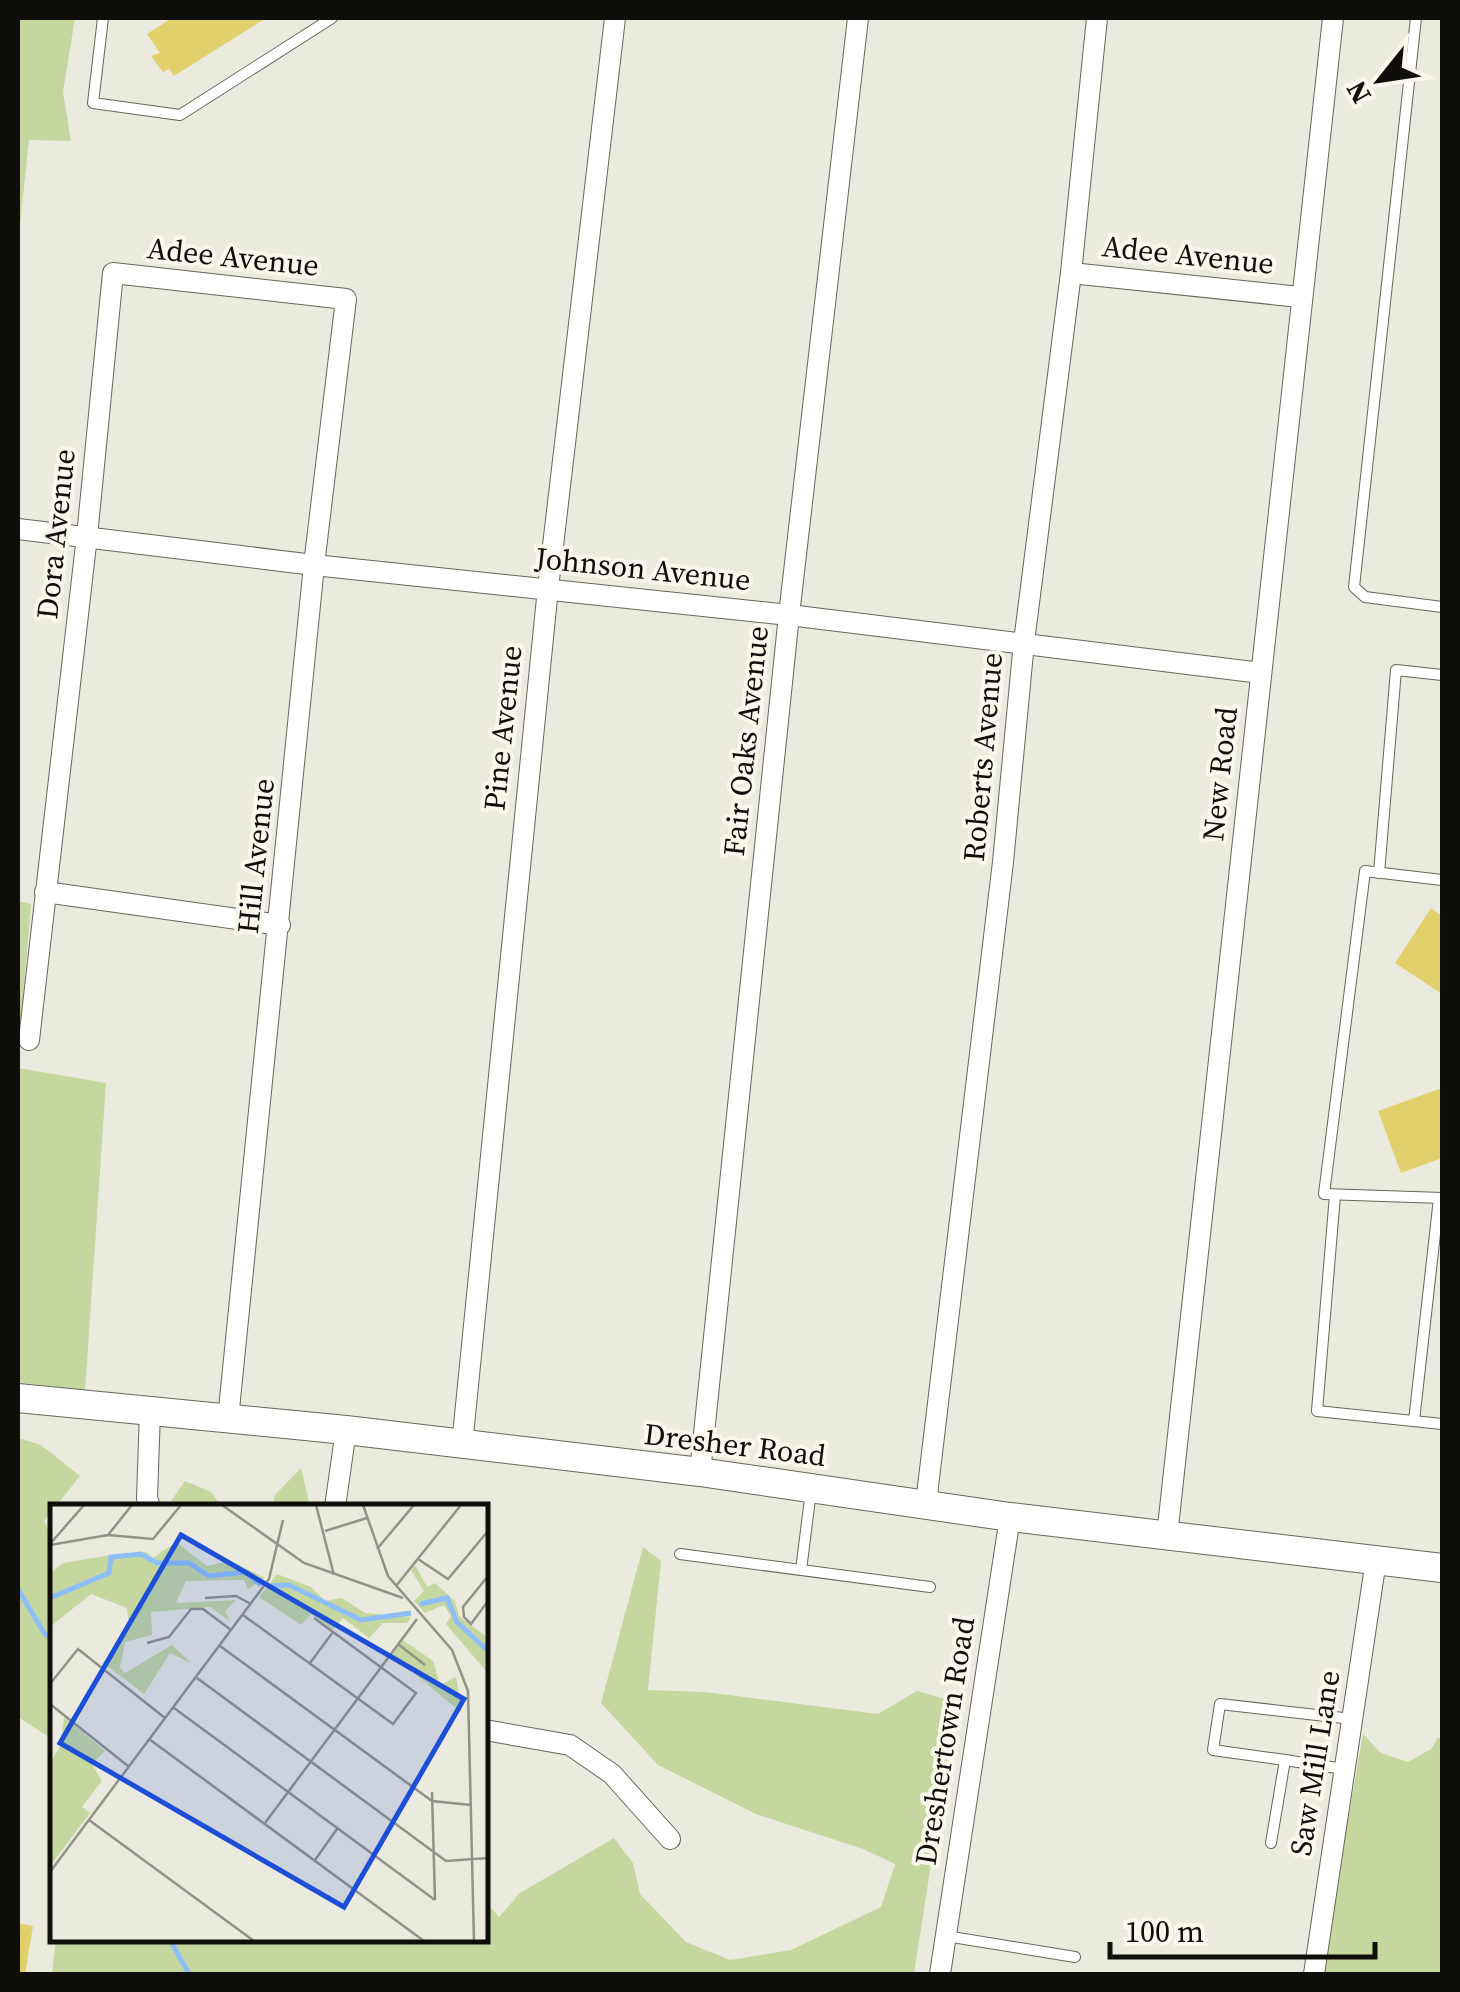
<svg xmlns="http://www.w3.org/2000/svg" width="1460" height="1992" font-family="'Source Serif 4',serif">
  <rect width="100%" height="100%" fill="#ebeade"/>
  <!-- green -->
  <g fill="#c5d79e">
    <polygon points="18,18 75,18 63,92 71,141 29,140 18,243"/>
    <polygon points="18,901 31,904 18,1056"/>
    <polygon points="18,1068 106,1083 85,1391 18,1382"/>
    <polygon points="18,1438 41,1445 80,1476 44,1521 52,1538 52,1739 18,1717"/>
    <polygon points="301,1468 310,1507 272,1507 275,1495"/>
    <polygon points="185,1481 211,1492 222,1507 175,1507 171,1501"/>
    <polygon points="643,1547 661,1561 648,1690 705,1692 878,1714 917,1691 945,1699 948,1755 914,1974 52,1974 56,1940 485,1940 485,1901 499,1917 520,1893 614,1838 633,1863 640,1894 686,1942 730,1960 791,1950 881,1907 895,1864 863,1849 756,1814 658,1765 601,1703"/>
    <polygon points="1363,1734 1381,1753 1408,1762 1431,1749 1438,1738 1442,1738 1442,1974 1321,1974"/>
  </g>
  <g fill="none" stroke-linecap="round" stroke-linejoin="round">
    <!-- stream -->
    <g stroke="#8ebef9" stroke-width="5">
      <polyline points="18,1589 44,1633 52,1639"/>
      <polyline points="170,1940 189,1974"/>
    </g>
  </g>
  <!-- building -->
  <g fill="#e1d06b">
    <polygon points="172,18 266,18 174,76 169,69 163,72 151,56 160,53 147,34"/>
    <polygon points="1431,908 1442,916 1442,994 1395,963"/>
    <polygon points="1442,1088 1442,1158 1401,1173 1378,1111"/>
    <polygon points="18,1923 33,1926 25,1974 18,1974"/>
  </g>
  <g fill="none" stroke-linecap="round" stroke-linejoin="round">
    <!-- service casing -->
    <g stroke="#67665c" stroke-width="12">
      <g id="service">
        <polyline points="103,18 93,103 180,115 332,18"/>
        <polyline points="1416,18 1354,587 1365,597 1442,607"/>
        <polyline points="1379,873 1396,670 1442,675"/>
        <polyline points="1442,880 1365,871 1324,1194 1442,1198"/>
        <polyline points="1335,1195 1317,1411 1442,1424"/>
        <polyline points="1414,1421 1439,1198"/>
        <polyline points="680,1554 930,1587"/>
        <polyline points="801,1570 811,1491"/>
        <polyline points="1285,1760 1213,1750 1220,1704 1352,1719"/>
        <polyline points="1271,1843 1285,1760 1344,1769"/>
        <polyline points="946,1936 1075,1957"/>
      </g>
    </g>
    <!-- minor casing -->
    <g stroke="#67665c" stroke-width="22">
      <g id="minor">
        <polyline points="1071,273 1300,297"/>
        <polyline points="18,529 314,565 789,615 1261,673"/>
        <polyline points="45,892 280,925"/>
        <polyline points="29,1040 87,536 113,273 346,299 314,565 228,1419"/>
        <polyline points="462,1445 548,588 615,18"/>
        <polyline points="700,1472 789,615 858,18"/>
        <polyline points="926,1503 1003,862 1024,642 1071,273 1097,18"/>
        <polyline points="150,1507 147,1498 150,1411"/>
        <polyline points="335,1507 346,1430"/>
        <polyline points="1167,1536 1333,18"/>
        <polyline points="485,1730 570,1745 612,1774 670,1839"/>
        <polyline points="940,1974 1010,1517"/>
        <polyline points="1314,1974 1376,1560"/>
      </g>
    </g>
    <!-- secondary casing -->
    <g stroke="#67665c" stroke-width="30">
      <polyline id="secondary" points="18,1398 346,1430 700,1472 1010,1517 1442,1568"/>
    </g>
    <!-- service -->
    <use href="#service" stroke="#fff" stroke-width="10"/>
    <!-- minor -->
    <use href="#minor" stroke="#fff" stroke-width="20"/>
    <!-- secondary -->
    <use href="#secondary" stroke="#fff" stroke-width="28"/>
  </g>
  <g text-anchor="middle" stroke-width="8" stroke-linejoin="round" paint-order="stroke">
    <!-- street labels -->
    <g font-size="30" fill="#0f0e0a" stroke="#f9f7ec">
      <text transform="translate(1188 255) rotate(6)" y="10">Adee Avenue</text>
      <text transform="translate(233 257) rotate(6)" y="10">Adee Avenue</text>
      <text transform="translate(56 534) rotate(-84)" y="10">Dora Avenue</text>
      <text transform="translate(643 569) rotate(6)" y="10">Johnson Avenue</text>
      <text transform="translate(503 728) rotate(-84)" y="10">Pine Avenue</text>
      <text transform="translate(746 741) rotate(-84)" y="10">Fair Oaks Avenue</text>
      <text transform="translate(983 757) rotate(-85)" y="10">Roberts Avenue</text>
      <text transform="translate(1220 774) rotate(-84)" y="10">New Road</text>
      <text transform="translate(256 856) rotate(-84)" y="10">Hill Avenue</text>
      <text transform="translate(735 1445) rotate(7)" y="10">Dresher Road</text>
      <text transform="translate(945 1741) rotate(-81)" y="10">Dreshertown Road</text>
      <text transform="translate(1315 1763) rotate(-81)" y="10">Saw Mill Lane</text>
    </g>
  </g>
  <!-- overview -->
  <g transform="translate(50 1504)">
    <rect width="438" height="438" fill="#ebeade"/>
    <path d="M126 38 157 62 181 57 215 74 198 85 194 76 136 77 126 99 186 96 175 107 180 117 160 103 101 108 102 131 75 138 70 164 75 169 122 141 141 159 120 149 94 190 53 159 79 124 77 104 41 90 0 123V70L13 59 61 51 96 48 103 54ZM365 61 377 83 385 79 405 97 409 112 437 133V168L396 120 401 112 394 101 375 109 364 97 374 87 361 66ZM227 70 261 83 275 97 292 94 315 109 361 113 357 119H333L319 134 293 114 283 125 261 110 251 121 209 93ZM353 136 383 157 390 181 406 173 412 209 342 151ZM14 213 55 247 42 260 52 277 32 303 40 309 0 362V259L11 241Z" fill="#c5d79e"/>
    <path fill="none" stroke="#8ebef9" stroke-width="5" d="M219 82 239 81 311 116 361 109M0 94 59 69 61 53 91 50 107 59H139L159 72 195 68 211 81M370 100 397 94 407 118 438 147"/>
    <path fill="none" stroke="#939289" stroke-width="2.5" d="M172 1 254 59 353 94M266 1 284 71M313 1 338 72 402 146 418 187 424 437M275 27 317 14M58 31 82 1M0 40 34 1M0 41 58 31 103 35 131 1M327 45 364 1M368 55 398 75 438 27M438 72 413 103 414 113 421 120 438 97M346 82 411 1M155 94 186 92 201 100M193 111 343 220 366 189 264 114M97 139 119 133 141 105H153L181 126M348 140 375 161M170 142 382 297 421 301M260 159 283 128M147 174 396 357 438 354M0 180 28 145 115 214M0 200 78 262M124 204 385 396M99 235 374 437M382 288 385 396M39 316 204 437M215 319 367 115M265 356 287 325M0 368 219 75 233 16"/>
    <path fill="#1d4ed8" fill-opacity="0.15" stroke="#1d4ed8" stroke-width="5" d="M131 31 414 195 294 403 10 239Z"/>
    <rect width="438" height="438" fill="none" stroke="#0f0e0a" stroke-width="5"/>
  </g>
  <!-- border -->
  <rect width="1460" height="1992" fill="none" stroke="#0f0e0a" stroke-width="40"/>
  <!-- north arrow -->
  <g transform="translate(1380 80) rotate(240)" stroke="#f9f7ec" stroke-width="8" paint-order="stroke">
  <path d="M0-8L18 38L0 25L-18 38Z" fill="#0f0e0a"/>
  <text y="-15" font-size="28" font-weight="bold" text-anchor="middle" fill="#0f0e0a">N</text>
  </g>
  <!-- scale -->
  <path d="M1110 1942v15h265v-15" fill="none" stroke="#0f0e0a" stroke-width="5"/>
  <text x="1125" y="1942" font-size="30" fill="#0f0e0a" stroke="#f9f7ec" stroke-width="8" paint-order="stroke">100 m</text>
</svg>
